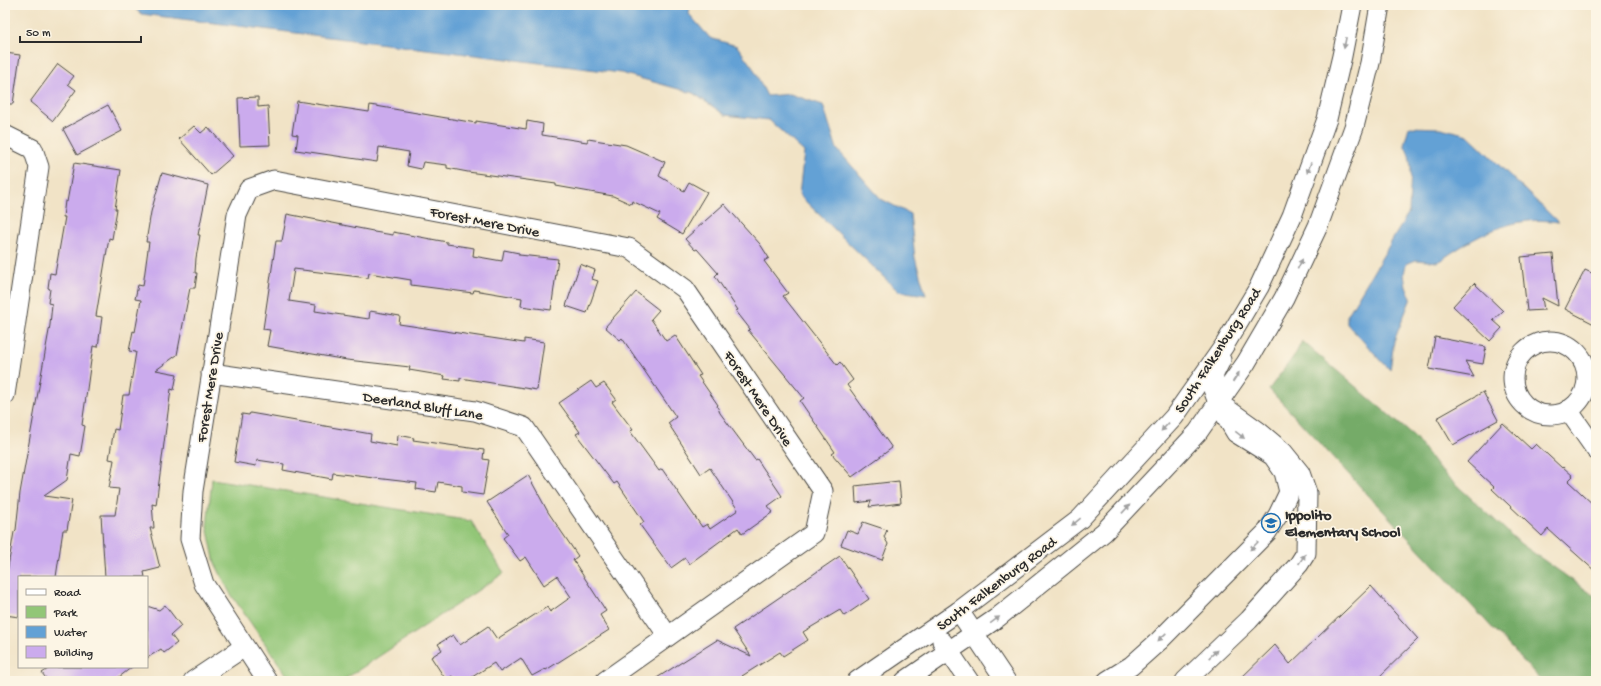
<svg xmlns="http://www.w3.org/2000/svg" width="1601" height="686" font-family="'Gochi Hand',sans-serif">
  <rect width="100%" height="100%" fill="#fcf5e5"/>
  <filter id="ink" filterUnits="userSpaceOnUse"><feTurbulence type="fractalNoise" baseFrequency=".025" numOctaves="2"/><feDisplacementMap in="SourceGraphic" scale="8" xChannelSelector="R" yChannelSelector="G"/><feConvolveMatrix kernelMatrix="1 2 1 2 8 2 1 2 1" color-interpolation-filters="sRGB"/></filter>
  <filter id="wash" filterUnits="userSpaceOnUse"><feTurbulence type="fractalNoise" baseFrequency=".012" numOctaves="4" result="noise"/><feDisplacementMap in="SourceGraphic" scale="16" xChannelSelector="R" yChannelSelector="G"/><feGaussianBlur stdDeviation="0.9" result="paint"/><feColorMatrix in="noise" values="0 0 0 0 0 0 0 0 0 0 0 0 0 0 0 0 0 1.4 0 .05"/><feComposite in="paint" operator="in"/></filter>
  <g filter="url(#wash)">
    <rect width="100%" height="100%" fill="#f1e3c6"/>
    <!-- green -->
    <polygon fill="#92c677" stroke="#5e7851" points="212,479 471,521 504,573 342,681 291,681 230,593 215,563 207,526"/>
    <!-- forest -->
    <polygon fill="#75ab68" stroke="#506b4a" points="1302,341 1415,437 1438,468 1521,544 1596,597 1596,681 1542,681 1269,389 1296,353"/>
    <!-- water -->
    <g fill="#63a1d5" stroke="#476680">
      <polygon points="131,5 690,5 689,14 710,38 737,46 753,68 767,96 790,94 823,105 837,149 881,199 910,214 915,258 926,295 898,291 799,195 804,152 769,120 725,115 693,93 621,73 141,14"/>
      <path d="M1409 127 1441 128 1468 135 1558 222C1512 214 1474 237 1438 262L1416 260 1406 264 1404 274 1406 287 1411 298 1394 341 1390 370 1347 324V316L1409 212 1411 168 1409 155 1404 144Z"/>
    </g>
    <g id="blocks">
      <!-- building -->
      <g fill="#cbabed">
        <polygon points="5,53 20,55 13,104 5,104"/>
        <polygon points="58,64 74,76 68,84 76,90 53,121 30,102"/>
        <polygon points="258,97 258,107 268,106 270,145 240,146 238,98"/>
        <polygon points="297,101 369,112 370,105 476,123 476,121 526,129 527,121 543,124 542,135 587,142 588,139 626,145 665,162 659,176 684,191 689,182 707,192 682,234 657,219 660,214 632,201 631,204 613,196 556,186 556,184 468,172 447,168 447,165 423,162 421,169 407,166 409,152 379,147 377,162 296,150 298,135 292,134"/>
        <polygon points="108,105 122,131 77,155 63,129"/>
        <polygon points="194,126 201,133 208,127 233,156 211,175 179,139"/>
        <polygon points="74,163 121,170 115,209 117,209 112,239 109,238 96,316 102,317 98,347 93,346 82,425 85,426 80,456 71,454 67,480 44,496 72,500 67,530 63,530 56,577 19,577 19,617 5,615 5,584 14,532 16,530 20,493 50,325 52,304 48,303 50,289 48,288 50,273 55,274 65,217 63,217 65,201 67,202"/>
        <polygon points="162,173 208,185 198,235 200,235 196,258 195,273 197,273 195,288 190,288 177,355 156,370 177,374 174,390 171,389 156,505 152,504 154,528 150,528 160,568 144,572 145,577 105,577 101,515 115,515 119,489 109,488 114,460 109,459 114,429 118,430 123,395 129,395 136,352 129,351 133,331 135,332 141,300 135,299 138,285 143,286 149,242 146,242 151,212"/>
        <polygon points="724,204 760,244 769,258 764,261 788,293 783,296 837,365 840,362 853,380 847,385 892,448 852,477 832,454 835,452 800,401 804,398 748,330 750,329 736,311 738,310 715,276 718,273 697,249 695,250 685,239"/>
        <polygon points="287,214 373,231 374,232 393,235 393,232 447,242 447,244 474,248 473,256 502,261 504,250 519,253 519,255 558,259 551,310 521,306 522,298 474,290 473,293 411,285 411,280 369,273 368,278 294,269 289,301 316,305 315,311 369,319 370,311 400,316 399,324 524,343 524,339 544,342 537,390 460,378 460,381 444,379 445,376 409,370 410,367 347,360 267,346 270,330 263,329 272,268 276,241 282,241"/>
        <polygon points="1553,254 1558,306 1542,298 1544,310 1527,311 1521,257"/>
        <polygon points="580,264 595,270 592,279 598,281 587,313 566,306"/>
        <polygon points="1585,270 1596,275 1596,325 1565,309"/>
        <polygon points="1474,283 1503,311 1493,320 1502,328 1490,341 1453,306"/>
        <polygon points="636,292 659,310 651,319 666,341 675,335 701,375 698,376 718,405 717,406 720,413 755,460 757,459 782,496 768,506 773,512 742,534 738,528 689,564 685,558 671,568 640,525 644,522 617,482 614,484 576,434 580,432 559,403 591,381 596,388 604,383 616,399 612,402 633,430 630,431 659,471 662,469 702,527 707,524 710,529 738,510 710,468 701,474 668,423 676,417 622,338 620,340 605,327"/>
        <polygon points="1435,337 1486,347 1483,364 1465,361 1474,377 1429,369"/>
        <polygon points="1483,392 1498,420 1453,445 1437,418"/>
        <polygon points="250,413 371,434 370,441 397,446 398,435 414,438 413,440 484,450 483,459 489,460 483,495 462,492 462,486 438,482 436,492 416,489 417,483 333,473 332,479 283,470 284,464 257,460 256,466 234,462 242,414 249,415"/>
        <polygon points="1503,423 1531,449 1536,444 1562,468 1563,467 1573,476 1568,481 1596,507 1596,572 1548,529 1542,536 1492,489 1494,487 1467,462"/>
        <polygon points="528,475 548,512 578,556 573,560 606,611 600,615 609,630 546,670 545,669 532,676 521,658 500,672 494,663 466,681 455,681 452,676 446,680 431,657 442,650 438,644 453,635 460,645 488,626 497,639 547,607 550,612 571,597 557,576 544,585 526,557 520,561 503,538 508,534 487,502"/>
        <polygon points="899,481 901,503 869,507 871,501 856,503 855,486"/>
        <polygon points="863,522 887,530 884,537 888,544 882,560 841,545 847,530 858,534"/>
        <polygon points="840,556 869,599 844,616 840,610 803,632 808,640 783,656 780,652 742,676 746,681 652,681 717,640 751,656 733,629"/>
        <polygon points="1371,586 1418,639 1375,681 1238,681 1275,645 1290,664"/>
        <polygon points="165,605 181,626 171,635 177,643 164,653 161,649 147,658 147,606 159,610"/>
        <polygon points="51,667 132,667 114,681 48,681 42,673"/>
      </g>
    </g>
  </g>
  <g filter="url(#ink)">
    <use href="#blocks" fill-opacity="0" stroke="#494742" stroke-width="1"/>
    <g fill="none" stroke-linecap="round" stroke-linejoin="round">
      <!-- minor casing -->
      <g stroke="#494742" stroke-width="21">
        <g id="minor">
          <polyline points="5,135 33,149 39,167 5,395"/>
          <circle cx="1550" cy="378" r="37"/>
          <polyline points="211,373 475,411 524,427 668,636"/>
          <polyline points="1568,410 1596,450"/>
          <polyline points="959,611 1006,681"/>
          <polyline points="942,641 969,681"/>
          <polyline points="193,681 244,647"/>
          <polyline points="267,681 204,584 190,539 193,491 237,215 249,189 274,180 629,248 685,289 823,491 814,533 605,681"/>
          <polyline points="857,681 959,611 1080,519 1174,417 1224,346 1259,287 1292,216 1327,119 1342,56 1352,5"/>
          <polyline points="905,681 997,618 1104,532 1198,432 1218,403 1246,363 1284,298 1318,226 1354,127 1370,63 1380,5"/>
          <polyline points="1107,681 1131,666 1159,641 1267,532 1278,515 1289,492 1284,472 1273,456 1236,433 1218,403 1213,389 1214,374 1221,360"/>
          <polyline points="1185,681 1249,620 1299,564 1306,553 1307,493 1300,473 1283,452 1258,431 1223,406"/>
        </g>
      </g>
      <!-- minor -->
      <use href="#minor" stroke="#fff" stroke-width="19"/>
    </g>
    <!-- one-way arrows -->
    <defs><path id="oneway-solid" d="M-6-.8H1V-3.2L6.5 0L1 3.2V.8H-6Z"/></defs>
    <g fill="#a0a0a0">
      <use href="#oneway-solid" transform="translate(1345 43) rotate(101)"/>
      <use href="#oneway-solid" transform="translate(1309 168) rotate(110)"/>
      <use href="#oneway-solid" transform="translate(1300 264) rotate(-64)"/>
      <use href="#oneway-solid" transform="translate(1236 377) rotate(-56)"/>
      <use href="#oneway-solid" transform="translate(1165 427) rotate(133)"/>
      <use href="#oneway-solid" transform="translate(1240 435) rotate(38)"/>
      <use href="#oneway-solid" transform="translate(1126 509) rotate(-47)"/>
      <use href="#oneway-solid" transform="translate(1076 522) rotate(141)"/>
      <use href="#oneway-solid" transform="translate(1254 546) rotate(135)"/>
      <use href="#oneway-solid" transform="translate(1302 559) rotate(-56)"/>
      <use href="#oneway-solid" transform="translate(995 620) rotate(-36)"/>
      <use href="#oneway-solid" transform="translate(1162 637) rotate(136)"/>
      <use href="#oneway-solid" transform="translate(1213 654) rotate(-44)"/>
    </g>
  </g>
  <!-- icons -->
  <defs>
    <g id="school-ring" transform="scale(1)"><circle r="9.5" fill="#fcf5e5" stroke="#1f6fb2" stroke-width="1.5"/><path d="M0-5L7-2L0 1L-7-2ZM-4 1L0 2.5L4 1V4Q0 6-4 4Z" fill="#1f6fb2"/></g>
  </defs>
  <g fill-rule="evenodd">
    <use href="#school-ring" x="1271" y="523"/>
  </g>
  <g text-anchor="middle" stroke-width="3.5" stroke-linejoin="round" paint-order="stroke">
    <!-- street labels -->
    <g font-size="15" fill="#2b2b2b" stroke="#fcf5e5">
      <text transform="translate(485 221) rotate(11)" y="5">Forest Mere Drive</text>
      <text transform="translate(1217 350) rotate(-57)" y="5">South Falkenburg Road</text>
      <text transform="translate(209 387) rotate(-81)" y="5">Forest Mere Drive</text>
      <text transform="translate(759 398) rotate(56)" y="5">Forest Mere Drive</text>
      <text transform="translate(423 405) rotate(9)" y="5">Deerland Bluff Lane</text>
      <text transform="translate(996 583) rotate(-37)" y="5">South Falkenburg Road</text>
    </g>
    <!-- poi labels -->
    <g font-size="15" font-weight="bold" fill="#2b2b2b" stroke="#fcf5e5" text-anchor="start">
      <text x="1285" y="519">Ippolito<tspan x="1285" dy="17">Elementary School</tspan></text>
    </g>
  </g>
  <!-- margin -->
  <rect width="1601" height="686" fill="none" stroke="#fcf5e5" stroke-width="20"/>
  <!-- legend -->
  <rect x="18" y="576" width="130" height="92" fill="#fcf5e5" stroke="#a8a49b"/>
  <rect x="26" y="589" width="20" height="6" fill="#ffffff" stroke="#a8a49b"/>
  <text x="54" y="596" font-size="12" fill="#2b2b2b">Road</text>
  <rect x="26" y="606" width="20" height="12" fill="#92c677" stroke="#a8a49b"/>
  <text x="54" y="616" font-size="12" fill="#2b2b2b">Park</text>
  <rect x="26" y="626" width="20" height="12" fill="#63a1d5" stroke="#a8a49b"/>
  <text x="54" y="636" font-size="12" fill="#2b2b2b">Water</text>
  <rect x="26" y="646" width="20" height="12" fill="#cbabed" stroke="#a8a49b"/>
  <text x="54" y="656" font-size="12" fill="#2b2b2b">Building</text>
  <!-- scale -->
  <path d="M20 36v6h121v-6" fill="none" stroke="#2b2b2b" stroke-width="2"/>
  <text x="26" y="36" font-size="12" fill="#2b2b2b" stroke="#fcf5e5" stroke-width="3" paint-order="stroke">50 m</text>
</svg>
